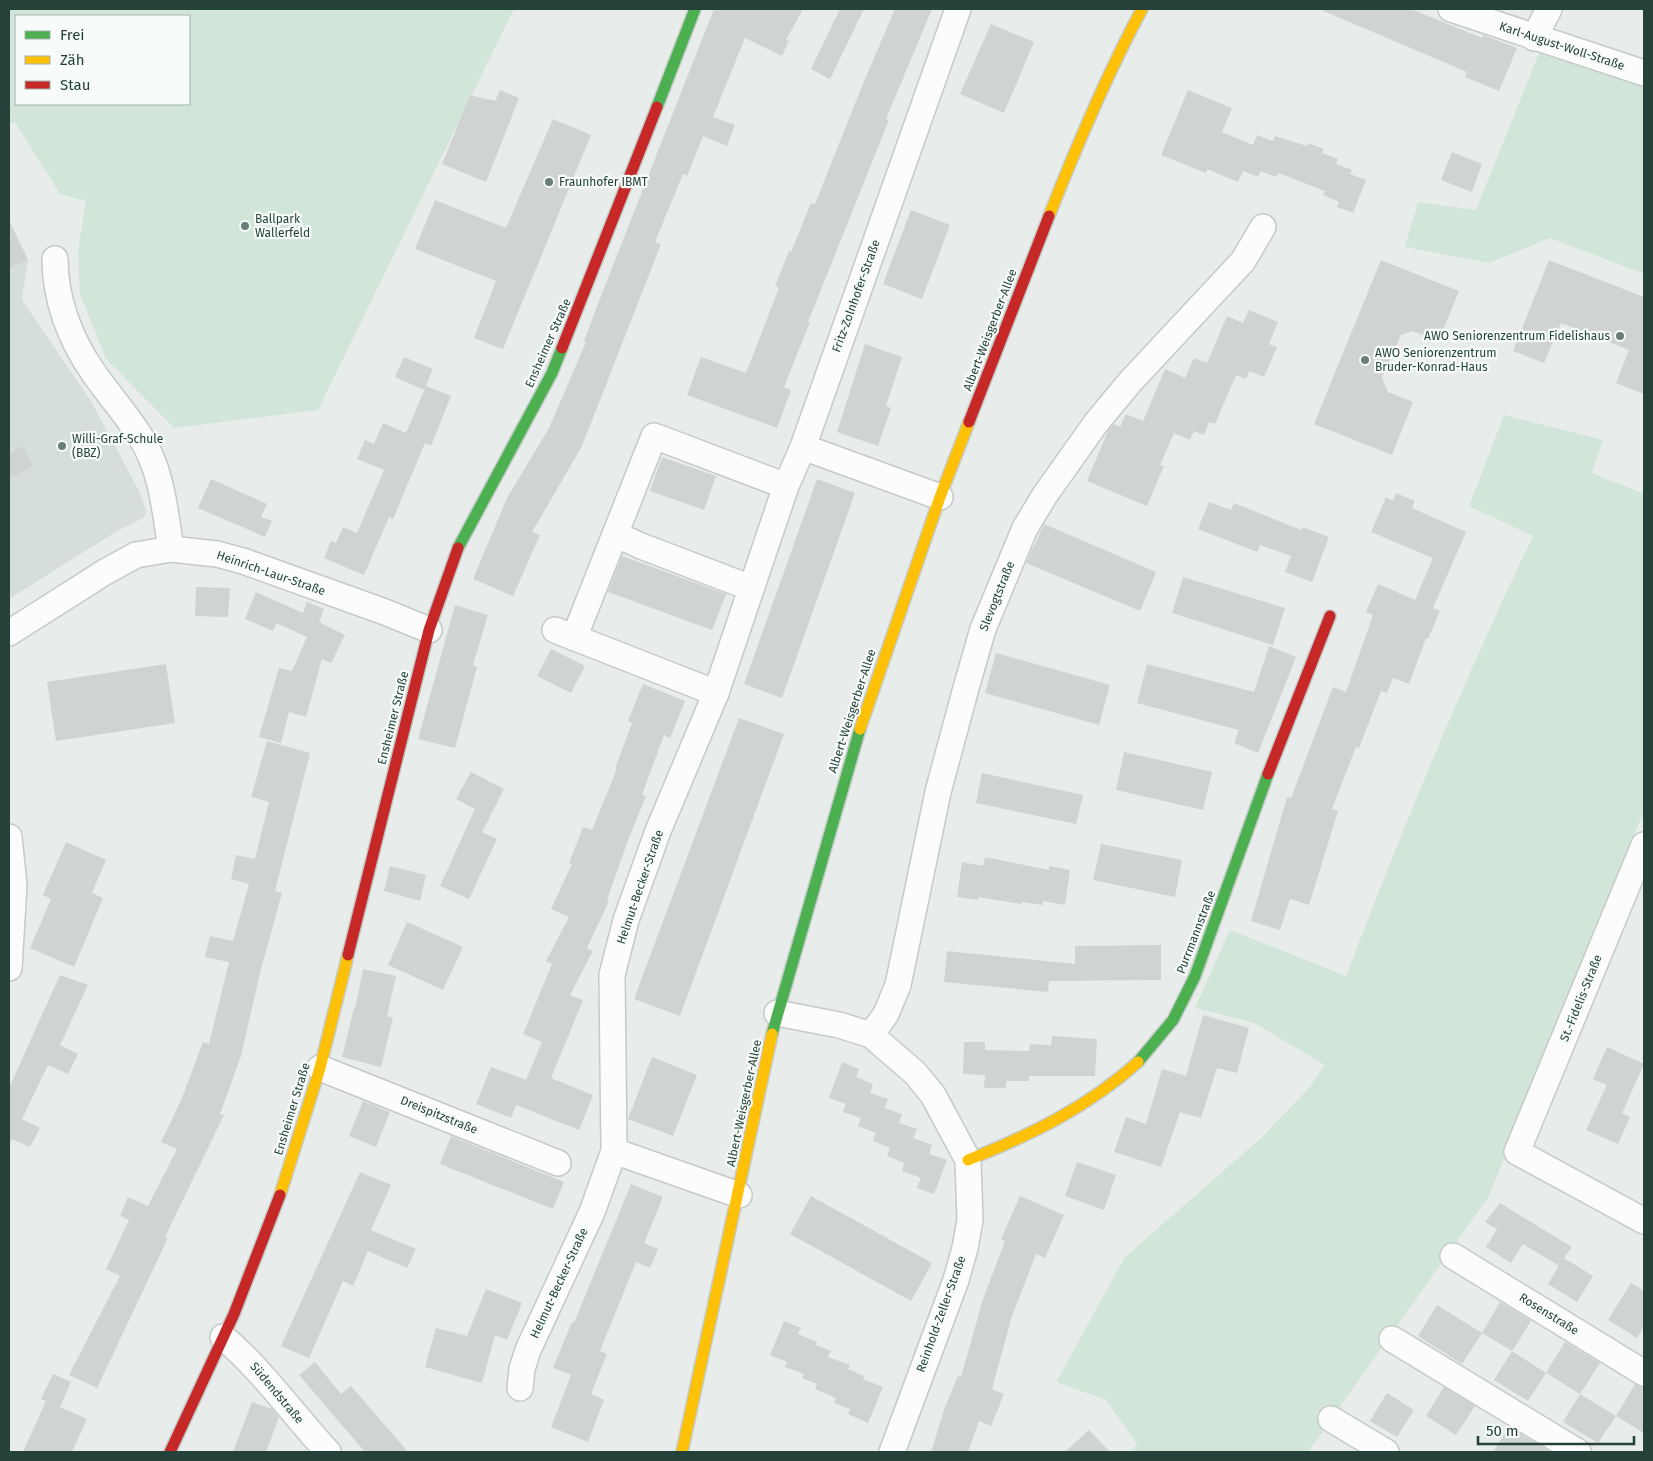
<svg xmlns="http://www.w3.org/2000/svg" width="1653" height="1461" font-family="'Fira Sans',sans-serif">
  <rect width="100%" height="100%" fill="#e8edeb"/>
  <!-- built -->
  <polygon fill="#d6dedb" points="28,260 22,300 91,401 139,491 147,512 143,518 117,531 9,599 9,269"/>
  <!-- green -->
  <g fill="#d1e6d8" fill-rule="evenodd">
    <path d="M9 9H514L318 410 174 428 106 359 80 294 78 251 86 201 60 194 15 122 9 124ZM16 16H189V104H16Z"/>
    <polygon points="1539,53 1644,86 1644,274 1550,238 1489,263 1405,247 1418,202 1476,210"/>
    <path d="M1504 415 1603 440 1592 473 1644 494V811L1489 1196 1308 1452H1131L1137 1444 1106 1400 1056 1382 1125 1257 1261 1138 1308 1089 1325 1065 1254 1023 1195 1008 1230 930 1346 976C1403 827 1464 679 1533 536L1469 506Z"/>
  </g>
  <!-- building -->
  <g fill="#cfd4d2">
    <polygon points="714,9 803,9 786,40 789,41 782,56 745,38 713,117 735,125 727,146 703,136 687,176 683,174 655,242 661,244 593,418 581,448 532,532 540,535 513,596 473,579 507,498 549,428 586,342 584,341 606,283"/>
    <polygon points="840,9 864,9 830,79 811,69"/>
    <polygon points="895,9 932,9 886,119 889,120 808,322 810,322 784,387 791,390 777,428 687,395 701,357 746,373 779,288 775,286 789,251 791,252 811,203 815,204 862,86"/>
    <polygon points="1319,9 1411,9 1482,38 1483,35 1517,48 1499,91 1465,77 1467,72"/>
    <polygon points="991,24 1034,42 1004,113 960,94"/>
    <polygon points="500,90 519,98 486,182 442,164 470,95 495,101"/>
    <polygon points="1188,90 1232,108 1222,132 1253,145 1257,135 1273,141 1275,136 1307,146 1308,143 1324,149 1322,153 1338,159 1336,164 1352,170 1350,174 1366,180 1353,213 1337,207 1339,202 1323,195 1325,191 1278,173 1276,177 1261,171 1258,177 1243,171 1238,182 1207,169 1206,173 1161,155"/>
    <polygon points="553,119 591,135 503,349 474,338 496,281 415,249 435,200 506,228"/>
    <polygon points="1452,152 1482,164 1472,192 1441,180"/>
    <polygon points="911,210 950,225 922,299 883,284"/>
    <polygon points="9,220 28,260 9,269"/>
    <polygon points="1381,260 1459,291 1438,342 1413,331 1401,335 1382,378 1388,392 1413,402 1392,455 1314,424"/>
    <polygon points="1549,260 1644,297 1644,394 1616,383 1629,350 1561,323 1544,363 1513,351"/>
    <polygon points="1249,310 1278,322 1269,344 1277,347 1264,377 1249,371 1246,379 1236,375 1215,424 1209,422 1204,435 1194,431 1190,440 1174,433 1160,465 1164,466 1147,506 1087,481 1108,431 1114,424 1120,427 1126,414 1143,421 1165,369 1185,378 1194,358 1207,363 1227,316 1243,323"/>
    <polygon points="865,344 902,357 886,406 891,408 878,446 837,432"/>
    <polygon points="404,357 433,369 424,390 395,377"/>
    <polygon points="426,386 451,396 431,446 425,443 393,519 389,517 364,575 324,558 331,541 336,543 343,527 357,533 384,470 357,459 365,440 374,444 383,423 406,433"/>
    <polygon points="24,446 33,466 9,478 9,453"/>
    <polygon points="662,457 716,476 704,510 650,491"/>
    <polygon points="211,479 267,504 261,517 272,521 265,537 198,508"/>
    <polygon points="817,479 855,493 782,698 744,684"/>
    <polygon points="1396,493 1415,501 1412,508 1466,532 1433,608 1440,611 1428,639 1426,638 1409,684 1393,678 1387,693 1381,691 1359,748 1356,747 1332,809 1338,811 1309,905 1290,899 1280,930 1251,921 1287,797 1291,798 1333,687 1346,692 1373,615 1366,612 1378,584 1415,600 1433,558 1371,532 1386,497 1393,501"/>
    <polygon points="1209,502 1231,510 1234,503 1301,530 1302,527 1329,537 1312,582 1285,572 1291,556 1260,545 1257,552 1198,529"/>
    <polygon points="1044,524 1156,572 1140,611 1026,563"/>
    <polygon points="622,556 726,594 712,630 608,592"/>
    <polygon points="1183,577 1285,608 1273,645 1172,613"/>
    <polygon points="196,587 230,588 228,617 195,616"/>
    <polygon points="256,592 303,613 307,602 324,609 319,622 345,635 331,663 322,659 306,717 289,712 281,743 259,737 279,668 292,671 307,637 276,623 273,631 245,619"/>
    <polygon points="455,605 488,615 473,665 477,667 455,748 418,739"/>
    <polygon points="1269,646 1296,657 1258,753 1234,743 1239,730 1137,703 1147,664 1254,692"/>
    <polygon points="551,649 585,666 571,693 537,676"/>
    <polygon points="996,653 1110,685 1099,725 985,693"/>
    <polygon points="166,664 175,723 56,741 47,682"/>
    <polygon points="643,684 685,701 670,738 664,735 642,795 646,796 627,843 607,900 609,901 587,948 593,951 570,995 583,1000 551,1078 593,1095 579,1130 516,1105 511,1118 476,1104 491,1067 526,1080 542,1042 523,1034 552,964 546,961 569,917 551,909 572,864 569,863 583,827 592,830 617,769 615,768 632,723 628,721"/>
    <polygon points="739,718 784,734 680,1016 634,999"/>
    <polygon points="267,741 310,753 275,891 282,893 260,973 241,1056 220,1114 224,1115 165,1237 168,1238 97,1388 69,1375 120,1276 106,1269 129,1220 120,1216 128,1197 148,1206 177,1149 161,1142 182,1098 203,1042 209,1044 229,962 205,957 210,936 233,941 249,884 231,879 236,855 255,859 269,802 251,797"/>
    <polygon points="1124,752 1212,772 1203,810 1116,790"/>
    <polygon points="471,772 504,789 482,832 497,839 469,899 440,886 475,809 456,799"/>
    <polygon points="982,773 1083,795 1076,824 976,803"/>
    <polygon points="66,842 106,860 92,893 103,898 74,967 30,948 51,899 43,895"/>
    <polygon points="1101,844 1182,860 1175,897 1093,880"/>
    <polygon points="985,857 1049,870 1049,866 1070,870 1065,905 1043,901 1043,905 1022,902 1021,904 978,897 978,900 957,897 962,862 983,866"/>
    <polygon points="390,866 426,875 420,901 384,891"/>
    <polygon points="407,922 463,947 443,990 388,965"/>
    <polygon points="1161,945 1161,980 1049,981 1048,992 944,982 947,951 1075,964 1075,946"/>
    <polygon points="363,969 396,976 387,1016 393,1018 381,1067 342,1057 354,1008 355,1009"/>
    <polygon points="60,975 88,985 60,1045 78,1054 68,1074 48,1065 22,1119 40,1128 30,1147 12,1139 9,1146 9,1088"/>
    <polygon points="1203,1015 1249,1028 1237,1073 1217,1068 1201,1118 1180,1112 1161,1167 1114,1152 1126,1117 1146,1124 1162,1069 1186,1076"/>
    <polygon points="1052,1036 1097,1039 1095,1076 1029,1076 1029,1081 1006,1081 1006,1088 984,1088 985,1075 963,1074 964,1042 985,1042 985,1050 1029,1051 1030,1044 1051,1045"/>
    <polygon points="1607,1047 1644,1064 1622,1113 1630,1117 1618,1144 1586,1130 1607,1085 1593,1079"/>
    <polygon points="652,1057 697,1075 673,1136 628,1119"/>
    <polygon points="842,1062 859,1069 856,1077 873,1084 870,1093 888,1099 885,1108 902,1114 899,1123 917,1129 913,1138 932,1145 929,1154 947,1160 934,1194 917,1188 921,1178 902,1171 904,1163 887,1156 890,1148 873,1141 876,1133 858,1126 861,1118 843,1112 846,1104 829,1098"/>
    <polygon points="363,1101 390,1112 376,1147 349,1136"/>
    <polygon points="451,1136 564,1182 553,1209 440,1164"/>
    <polygon points="1077,1162 1116,1175 1104,1210 1065,1196"/>
    <polygon points="360,1172 391,1185 371,1230 416,1249 407,1268 368,1251 353,1286 343,1281 309,1358 281,1346"/>
    <polygon points="631,1184 663,1197 644,1243 658,1249 650,1268 636,1262 600,1351 607,1354 591,1394 604,1400 588,1442 551,1427 571,1375 553,1368 572,1322 574,1323"/>
    <polygon points="811,1196 932,1263 911,1301 790,1234"/>
    <polygon points="1020,1196 1064,1215 1045,1258 1036,1254 1012,1316 992,1389 1004,1394 991,1426 979,1421 968,1452 931,1452 945,1407 958,1376 961,1377 983,1299 1005,1241 1001,1239"/>
    <polygon points="1500,1203 1572,1247 1564,1258 1593,1276 1577,1302 1548,1284 1559,1266 1523,1244 1511,1263 1486,1247 1497,1229 1485,1222"/>
    <polygon points="1631,1283 1644,1291 1644,1326 1637,1338 1608,1320"/>
    <polygon points="486,1289 522,1303 507,1340 495,1335 482,1383 425,1367 436,1328 467,1336"/>
    <polygon points="1500,1302 1531,1321 1512,1351 1482,1333"/>
    <polygon points="1437,1305 1482,1333 1462,1364 1418,1336"/>
    <polygon points="784,1321 801,1328 798,1334 817,1342 816,1345 831,1351 828,1357 850,1365 848,1369 864,1376 863,1379 883,1387 868,1423 848,1414 850,1409 834,1403 836,1398 815,1389 817,1384 802,1378 804,1374 785,1367 787,1362 770,1355"/>
    <polygon points="1565,1342 1600,1363 1580,1394 1546,1373"/>
    <polygon points="1512,1351 1546,1373 1528,1401 1494,1380"/>
    <polygon points="315,1362 341,1394 351,1386 408,1452 365,1452 299,1375"/>
    <polygon points="53,1374 71,1382 60,1407 41,1399"/>
    <polygon points="1635,1384 1644,1387 1644,1433 1616,1416"/>
    <polygon points="1444,1387 1475,1406 1456,1435 1426,1416"/>
    <polygon points="1387,1393 1414,1410 1397,1437 1370,1421"/>
    <polygon points="1580,1394 1616,1416 1598,1443 1563,1422"/>
    <polygon points="46,1401 87,1419 72,1452 23,1452"/>
    <polygon points="252,1402 272,1409 279,1417 266,1452 233,1452"/>
    <polygon points="1509,1427 1551,1452 1493,1452"/>
    <polygon points="1089,1430 1110,1452 1065,1452"/>
  </g>
  <g fill="none" stroke-linecap="round" stroke-linejoin="round">
    <!-- street casing -->
    <g stroke="#c5cac8" stroke-width="28">
      <g id="street">
        <polyline points="1451,9 1644,73"/>
        <polyline points="1534,38 1549,9"/>
        <path d="M55 259C55 299 70 339 93 372 108 394 126 414 140 436 162 470 165 511 171 549"/>
        <polyline points="803,447 940,497"/>
        <polyline points="615,534 641,546 751,588"/>
        <polyline points="555,630 716,693"/>
        <polyline points="9,633 105,572 136,555 171,549 217,554 243,561 385,612 429,630"/>
        <polyline points="574,638 654,436 786,486"/>
        <polyline points="9,837 14,885 9,968"/>
        <polyline points="1644,845 1517,1152 1644,1221"/>
        <polyline points="777,1013 839,1025 871,1035 915,1073 933,1095 968,1160 970,1220 965,1248 956,1280 892,1452"/>
        <polyline points="871,1035 886,1014 898,985 938,792 966,688 983,629 1025,528 1045,495 1096,423 1130,382 1243,261 1263,227"/>
        <polyline points="320,1068 558,1163"/>
        <polyline points="614,1151 739,1195"/>
        <polyline points="1453,1256 1644,1373"/>
        <path d="M223 1337C263 1371 292 1413 328 1452"/>
        <polyline points="1392,1339 1578,1452"/>
        <polyline points="520,1388 522,1369 528,1350 592,1212 614,1151 612,975 626,920 658,831 716,693 786,486 803,447 958,9"/>
        <polyline points="1331,1419 1386,1452"/>
      </g>
    </g>
    <!-- fast casing -->
    <g stroke="#c3cbc8" stroke-width="14">
      <g id="fast">
        <polyline points="657,107 695,9"/>
        <polyline points="458,548 552,373 562,348"/>
        <polyline points="772,1034 860,729"/>
        <polyline points="1138,1062 1173,1020 1195,976 1268,774"/>
      </g>
    </g>
    <!-- slow casing -->
    <g stroke="#c3cbc8" stroke-width="14">
      <g id="slow">
        <path d="M1049 216C1077 145 1106 76 1142 9"/>
        <polyline points="860,729 940,497 969,422"/>
        <path d="M968 1160C1030 1135 1087 1108 1138 1062"/>
        <polyline points="280,1195 320,1068 348,955"/>
        <polyline points="682,1452 772,1034"/>
      </g>
    </g>
    <!-- jam casing -->
    <g stroke="#c3cbc8" stroke-width="14">
      <g id="jam">
        <polyline points="562,348 657,107"/>
        <polyline points="969,422 1049,216"/>
        <polyline points="1268,774 1330,616"/>
        <polyline points="348,955 429,630 458,548"/>
        <polyline points="170,1452 234,1314 280,1195"/>
      </g>
    </g>
    <!-- street -->
    <use href="#street" stroke="#fcfcfc" stroke-width="25"/>
    <!-- fast -->
    <use href="#fast" stroke="#4caf50" stroke-width="11"/>
    <!-- slow -->
    <use href="#slow" stroke="#ffc107" stroke-width="11"/>
    <!-- jam -->
    <use href="#jam" stroke="#c62828" stroke-width="11"/>
  </g>
  <!-- markers -->
  <g fill="#697e78" stroke="#f7fbf9" stroke-width="2">
    <circle cx="549" cy="182" r="5"/>
    <circle cx="245" cy="226" r="5"/>
    <circle cx="1620" cy="336" r="5"/>
    <circle cx="1365" cy="360" r="5"/>
    <circle cx="62" cy="446" r="5"/>
  </g>
  <g text-anchor="middle" stroke-width="4.5" stroke-linejoin="round" paint-order="stroke">
    <!-- street labels -->
    <g font-size="12" fill="#24423a" stroke="#f7fbf9">
      <text transform="translate(1562 46) rotate(18)" y="4">Karl-August-Woll-Straße</text>
      <text transform="translate(856 296) rotate(-70)" y="4">Fritz-Zolnhofer-Straße</text>
      <text transform="translate(990 330) rotate(-69)" y="4">Albert-Weisgerber-Allee</text>
      <text transform="translate(548 343) rotate(-66)" y="4">Ensheimer Straße</text>
      <text transform="translate(271 573) rotate(19)" y="4">Heinrich-Laur-Straße</text>
      <text transform="translate(997 596) rotate(-68)" y="4">Slevogtstraße</text>
      <text transform="translate(852 711) rotate(-72)" y="4">Albert-Weisgerber-Allee</text>
      <text transform="translate(393 718) rotate(-76)" y="4">Ensheimer Straße</text>
      <text transform="translate(640 887) rotate(-71)" y="4">Helmut-Becker-Straße</text>
      <text transform="translate(1196 932) rotate(-69)" y="4">Purrmannstraße</text>
      <text transform="translate(1581 998) rotate(-68)" y="4">St.-Fidelis-Straße</text>
      <text transform="translate(744 1103) rotate(-78)" y="4">Albert-Weisgerber-Allee</text>
      <text transform="translate(292 1109) rotate(-73)" y="4">Ensheimer Straße</text>
      <text transform="translate(439 1115) rotate(22)" y="4">Dreispitzstraße</text>
      <text transform="translate(559 1283) rotate(-65)" y="4">Helmut-Becker-Straße</text>
      <text transform="translate(941 1314) rotate(-70)" y="4">Reinhold-Zeller-Straße</text>
      <text transform="translate(1549 1314) rotate(32)" y="4">Rosenstraße</text>
      <text transform="translate(277 1393) rotate(50)" y="4">Südendstraße</text>
    </g>
    <!-- poi labels -->
    <g font-size="12" fill="#24423a" stroke="#f7fbf9" text-anchor="start">
      <text x="559" y="186">Fraunhofer IBMT</text>
      <text x="255" y="223">Ballpark<tspan x="255" dy="14">Wallerfeld</tspan></text>
      <text x="1610" y="340" text-anchor="end">AWO Seniorenzentrum Fidelishaus</text>
      <text x="1375" y="357">AWO Seniorenzentrum<tspan x="1375" dy="14">Bruder-Konrad-Haus</tspan></text>
      <text x="72" y="443">Willi-Graf-Schule<tspan x="72" dy="14">(BBZ)</tspan></text>
    </g>
  </g>
  <!-- border -->
  <rect width="1653" height="1461" fill="none" stroke="#24423a" stroke-width="20"/>
  <!-- legend -->
  <rect x="15" y="15" width="175" height="90" fill="#f7fbf9" stroke="#a3b1ad"/>
  <rect x="25" y="31" width="25" height="8" fill="#4caf50" stroke="#a3b1ad"/>
  <text x="60" y="40" font-size="15" fill="#24423a">Frei</text>
  <rect x="25" y="56" width="25" height="8" fill="#ffc107" stroke="#a3b1ad"/>
  <text x="60" y="65" font-size="15" fill="#24423a">Zäh</text>
  <rect x="25" y="81" width="25" height="8" fill="#c62828" stroke="#a3b1ad"/>
  <text x="60" y="90" font-size="15" fill="#24423a">Stau</text>
  <!-- scale -->
  <path d="M1478 1436v8h156v-8" fill="none" stroke="#24423a" stroke-width="2.5"/>
  <text x="1486" y="1436" font-size="15" fill="#24423a" stroke="#f7fbf9" stroke-width="4" paint-order="stroke">50 m</text>
</svg>
